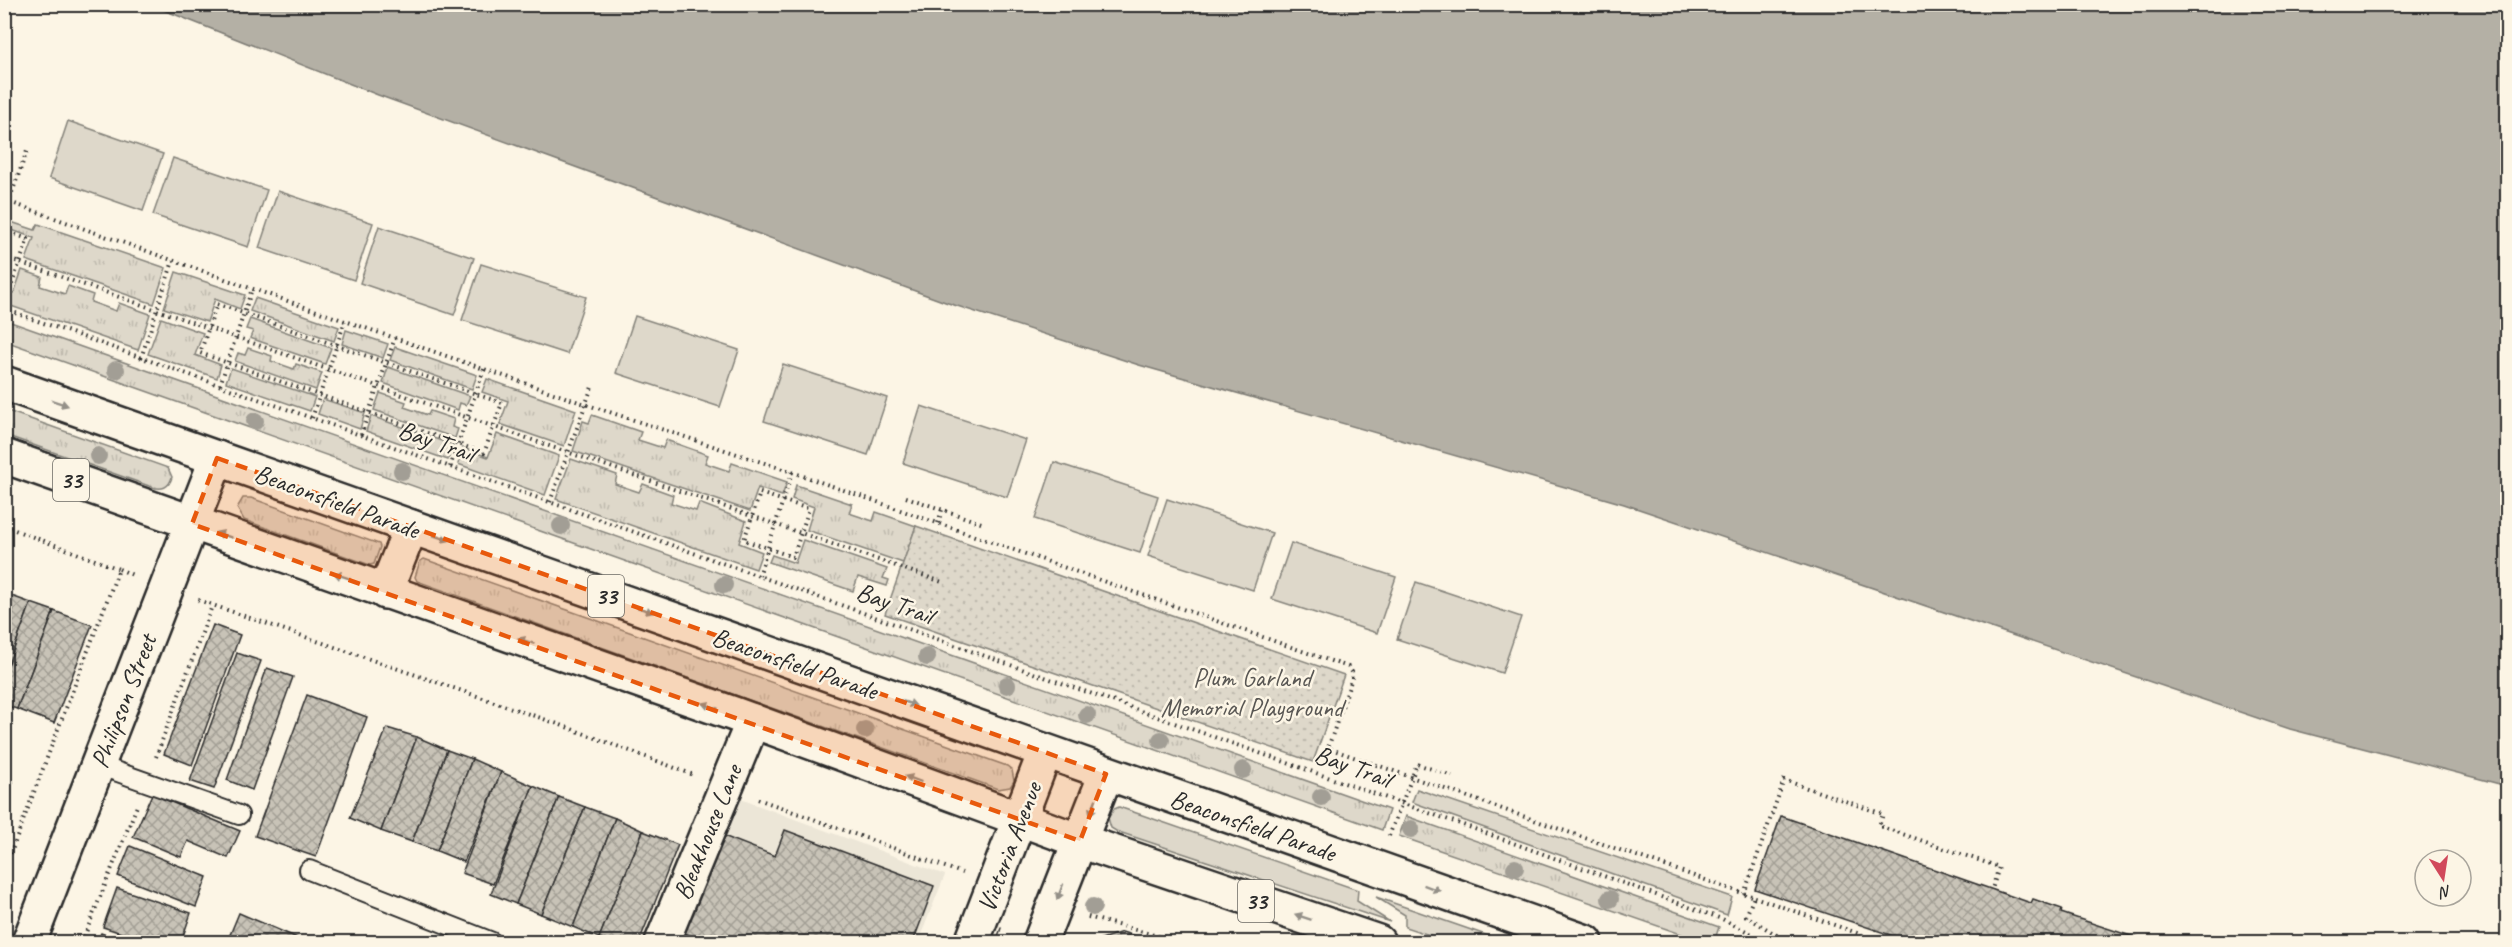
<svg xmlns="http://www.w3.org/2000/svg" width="2512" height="947" font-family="Caveat,sans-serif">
  <defs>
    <pattern id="grass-tufts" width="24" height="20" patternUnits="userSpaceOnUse" patternTransform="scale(1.5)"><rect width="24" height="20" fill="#ded8ca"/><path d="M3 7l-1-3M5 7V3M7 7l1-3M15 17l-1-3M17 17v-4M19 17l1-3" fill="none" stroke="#bfbaae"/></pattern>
    <pattern id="park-dots" width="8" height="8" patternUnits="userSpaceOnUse" patternTransform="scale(1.5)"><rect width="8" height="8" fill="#ded8ca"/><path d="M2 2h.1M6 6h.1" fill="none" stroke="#bfbaae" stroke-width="1.8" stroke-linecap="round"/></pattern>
    <pattern id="building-cross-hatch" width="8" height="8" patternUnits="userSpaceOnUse" patternTransform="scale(1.5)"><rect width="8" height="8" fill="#c8c3b7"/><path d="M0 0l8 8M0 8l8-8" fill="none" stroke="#a39f95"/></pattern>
  </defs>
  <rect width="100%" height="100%" fill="#fcf5e5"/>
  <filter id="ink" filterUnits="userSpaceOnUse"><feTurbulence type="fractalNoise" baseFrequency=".0167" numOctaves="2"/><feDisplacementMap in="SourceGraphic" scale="12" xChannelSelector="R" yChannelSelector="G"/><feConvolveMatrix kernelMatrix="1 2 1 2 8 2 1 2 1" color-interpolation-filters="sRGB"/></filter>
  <g filter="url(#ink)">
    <!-- built -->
    <polygon fill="#ece6d7" points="738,798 945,875 918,942 682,942"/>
    <!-- grass -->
    <g fill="url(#grass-tufts)" stroke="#84827a" stroke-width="1.5">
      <polygon points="11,222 35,230 38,224 166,268 154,304 26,260 34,238 9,229"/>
      <polygon points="22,270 42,277 40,286 65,294 68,286 93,295 91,302 116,311 119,303 150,314 138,350 5,304 5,290 14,293"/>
      <polygon points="176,272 245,295 240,309 215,299 207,322 164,308"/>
      <polygon points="255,298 339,327 334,341 250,311"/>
      <polygon points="161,318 203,333 195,355 221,365 217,378 148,354"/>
      <polygon points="250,319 331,348 325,364 250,338 253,331 246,329"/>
      <polygon points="5,320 1389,810 1382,830 5,341"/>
      <polygon points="346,330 388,344 383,358 342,344"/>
      <polygon points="395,347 477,375 472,389 390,360"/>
      <polygon points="248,348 272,356 271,361 294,369 296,364 322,373 316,390 235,361 238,353 245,355"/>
      <polygon points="388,367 470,396 466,405 460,403 458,410 383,383"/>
      <polygon points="231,368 315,397 310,411 226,382"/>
      <polygon points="487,379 576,410 564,446 500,424 508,401 482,392"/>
      <polygon points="380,393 406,402 404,407 428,415 430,411 454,419 452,427 458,429 455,438 374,410"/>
      <polygon points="323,399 365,413 360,429 318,414"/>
      <path d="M5 410 168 468 172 477C169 488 162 490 152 487L5 435Z"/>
      <polygon points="592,415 641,432 638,440 663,448 666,440 708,455 705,463 729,471 732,463 787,482 782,496 758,488 750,511 573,451 583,421 589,423"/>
      <polygon points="371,416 453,445 448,460 366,431"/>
      <polygon points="497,434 559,456 545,495 458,464 463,448 488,457"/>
      <polygon points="571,459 617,475 615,484 639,492 643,484 673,495 671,503 696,511 699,503 746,521 739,543 762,552 756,569 556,499"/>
      <polygon points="796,485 852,504 849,513 873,521 876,512 916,526 903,563 807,530 814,507 792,499"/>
      <polygon points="243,498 251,498 379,544 380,547 374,564 370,565 244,520 237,508"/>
      <polygon points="803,540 887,569 883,578 889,580 887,586 858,577 853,591 769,562 772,555 795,563"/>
      <polygon points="424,559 1007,766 1012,770 1014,781 1010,787 998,789 417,581 415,577 420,561"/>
      <polygon points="1406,816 1719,927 1714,942 1704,942 1399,836"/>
    </g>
    <!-- park -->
    <polygon fill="url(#park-dots)" stroke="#84827a" stroke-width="1.5" points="916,526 1344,675 1313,762 885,614"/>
    <!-- garden -->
    <g fill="#ded8ca" stroke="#84827a" stroke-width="1.5">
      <polygon points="68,121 163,154 143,211 49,178"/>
      <polygon points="173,158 267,190 248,247 153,215"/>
      <polygon points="278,191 373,223 354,280 259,248"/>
      <polygon points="379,226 474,258 454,315 360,283"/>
      <polygon points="481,264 586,297 567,354 462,320"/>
      <polygon points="635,316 739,350 720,407 616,373"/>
      <polygon points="783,364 887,398 868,455 764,421"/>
      <polygon points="921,406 1026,440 1007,497 903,463"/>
      <polygon points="1054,462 1158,496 1140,553 1035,519"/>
      <polygon points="1167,499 1272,533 1253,590 1148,556"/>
      <polygon points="1291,543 1396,577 1377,633 1272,599"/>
      <polygon points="1416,582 1521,617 1502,673 1397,639"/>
      <polygon points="1417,789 1732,897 1727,915 1412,802"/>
      <polygon points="1119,807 1358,890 1357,901 1390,922 1116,831 1111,828 1108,818 1114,809"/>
      <polygon points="1376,897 1506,942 1451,942 1405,927 1405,915"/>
    </g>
    <!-- water -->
    <polygon fill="#b4b0a5" stroke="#7d7b74" stroke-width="1.5" points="151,5 2507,5 2507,786 2290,729 1624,504 1139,365 948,303 378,95"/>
    <!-- building -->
    <g fill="url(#building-cross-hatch)" stroke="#2b2b2b" stroke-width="1.5">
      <polygon points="6,594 31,603 4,676 4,598"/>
      <polygon points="31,603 54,611 17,709 4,705 4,676"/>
      <polygon points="54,611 92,625 54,723 17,709"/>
      <polygon points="213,625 240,635 192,765 164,754"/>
      <polygon points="237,653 261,661 214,789 190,781"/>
      <polygon points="267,668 293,677 252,790 227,780"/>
      <polygon points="307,695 367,717 316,857 255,836"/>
      <polygon points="387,728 417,737 381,831 350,818"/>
      <polygon points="417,737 447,750 412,842 381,831"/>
      <polygon points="447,750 472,759 437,851 412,842"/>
      <polygon points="472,759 501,772 464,862 437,851"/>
      <polygon points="501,772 533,786 493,884 462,873"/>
      <polygon points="4,779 13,782 4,802"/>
      <polygon points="533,786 559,797 516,904 491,894"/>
      <polygon points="152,794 240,831 228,858 188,841 181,857 133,837"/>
      <polygon points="559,797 585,807 541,914 516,904"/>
      <polygon points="585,807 615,818 573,927 541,914"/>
      <polygon points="1781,816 2031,903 2033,899 2062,909 2061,913 2149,942 1911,942 1755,889"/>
      <polygon points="615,818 643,831 599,938 573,927"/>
      <polygon points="785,830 934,886 913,942 709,942 684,933 721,835 775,856"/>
      <polygon points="643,831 678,845 639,942 611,942 599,938"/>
      <polygon points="130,846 207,877 196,907 118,876"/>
      <polygon points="117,888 191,913 181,942 149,942 103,927"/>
      <polygon points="239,913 302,940 301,942 227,942"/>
      <polygon points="1122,932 1155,942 1097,942 1098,940"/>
      <polygon points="101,933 124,942 97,942"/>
    </g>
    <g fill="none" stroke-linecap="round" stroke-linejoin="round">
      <!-- service casing -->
      <g stroke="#2b2b2b" stroke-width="22">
        <g id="service">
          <polyline points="98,765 239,815"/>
          <polyline points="309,870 492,942"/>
        </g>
      </g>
      <!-- minor casing -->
      <g stroke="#2b2b2b" stroke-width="38">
        <g id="minor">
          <polyline points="29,942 217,458"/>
          <polyline points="662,942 753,721"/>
        </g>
      </g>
      <!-- tertiary casing -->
      <g stroke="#2b2b2b" stroke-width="38">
        <g id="tertiary">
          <polyline points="972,942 1045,752"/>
          <polyline points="1040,942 1106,774"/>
        </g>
      </g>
      <!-- primary casing -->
      <g stroke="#2b2b2b" stroke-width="38">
        <g id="primary">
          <polyline points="4,383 1586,942"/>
          <polyline points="4,456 734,714 1080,841 1378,942"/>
          <polyline points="385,592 411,527"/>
        </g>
      </g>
      <!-- path -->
      <g stroke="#2b2b2b" stroke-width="4" stroke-dasharray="1.5 4.5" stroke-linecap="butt">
        <polyline points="4,200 253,289 585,404 792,472 1348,667 1352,672 1352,678 1328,748 1754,897 1746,916 1788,942"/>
        <polyline points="4,215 27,151"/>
        <polyline points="4,231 28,239 11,287 4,285"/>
        <polyline points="4,257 942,582"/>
        <polygon points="217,304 502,403 484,453 200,353"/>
        <polyline points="4,309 1491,835 1722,919 1768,942"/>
        <polyline points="141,358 173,261"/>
        <polyline points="220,385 252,289"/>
        <polyline points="312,418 345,321"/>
        <polyline points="361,435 395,338"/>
        <polyline points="450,467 484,369"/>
        <polygon points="760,493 809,509 793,557 744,540"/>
        <polyline points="906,497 984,524"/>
        <polyline points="550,502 593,384"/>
        <polyline points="938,523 942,510"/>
        <polyline points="4,526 119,569 4,871"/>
        <polyline points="119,569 135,576"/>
        <polyline points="759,576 792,472"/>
        <polyline points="198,600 561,725 694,775"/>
        <polyline points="156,757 212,606"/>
        <polyline points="758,799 962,873"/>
        <polyline points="1389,836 1417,764 1452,776"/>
        <polyline points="1744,894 1784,780 1883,814 1879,826 1999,867 1992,889"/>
        <polyline points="1754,897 1883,942"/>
        <polyline points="1088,917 1180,942"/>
        <polyline points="82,942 137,806"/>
      </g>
      <!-- service -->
      <use href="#service" stroke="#fcf5e5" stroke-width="18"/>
      <!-- minor -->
      <use href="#minor" stroke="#fcf5e5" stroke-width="33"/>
      <!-- tertiary -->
      <use href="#tertiary" stroke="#fcf5e5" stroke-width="33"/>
      <!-- primary -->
      <use href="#primary" stroke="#fcf5e5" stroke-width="33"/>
      <!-- tram -->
      <polyline stroke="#2b2b2b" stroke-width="1.5" points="996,942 1001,928"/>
    </g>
    <!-- trees -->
    <g fill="#a29e95">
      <circle cx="116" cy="370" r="9"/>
      <circle cx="255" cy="421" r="9"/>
      <circle cx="98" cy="456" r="9"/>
      <circle cx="402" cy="471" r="9"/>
      <circle cx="561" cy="526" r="9"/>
      <circle cx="724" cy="585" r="9"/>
      <circle cx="927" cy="657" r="9"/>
      <circle cx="1007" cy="685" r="9"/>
      <circle cx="1087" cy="715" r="9"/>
      <circle cx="865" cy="730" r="9"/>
      <circle cx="1161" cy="740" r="9"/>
      <circle cx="1243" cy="770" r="9"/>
      <circle cx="1321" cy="797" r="9"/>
      <circle cx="1411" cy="829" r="9"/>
      <circle cx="1515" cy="868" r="9"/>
      <circle cx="1610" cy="899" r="9"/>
      <circle cx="1093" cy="907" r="9"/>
    </g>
    <!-- one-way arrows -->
    <defs><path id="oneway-solid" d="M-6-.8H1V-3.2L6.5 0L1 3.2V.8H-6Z" transform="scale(1.5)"/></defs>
    <g fill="#949088">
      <use href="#oneway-solid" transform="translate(60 403) rotate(19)"/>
      <use href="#oneway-solid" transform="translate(224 535) rotate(-161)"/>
      <use href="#oneway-solid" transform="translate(441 538) rotate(19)"/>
      <use href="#oneway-solid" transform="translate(342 576) rotate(-161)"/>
      <use href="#oneway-solid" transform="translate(645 610) rotate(19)"/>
      <use href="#oneway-solid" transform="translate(526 641) rotate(-161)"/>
      <use href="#oneway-solid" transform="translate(908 703) rotate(19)"/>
      <use href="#oneway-solid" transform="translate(710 706) rotate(-161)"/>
      <use href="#oneway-solid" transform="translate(913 779) rotate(-160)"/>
      <use href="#oneway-solid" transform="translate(1093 807) rotate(111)"/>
      <use href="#oneway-solid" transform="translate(1432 888) rotate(20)"/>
      <use href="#oneway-solid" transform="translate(1060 892) rotate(111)"/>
      <use href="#oneway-solid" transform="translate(1303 917) rotate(-161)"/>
    </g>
  </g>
  <!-- marked area -->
  <path fill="#e8590c" fill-opacity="0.2" stroke="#e8590c" stroke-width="4.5" stroke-dasharray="12 8" stroke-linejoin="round" d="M217 458 1106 774 1080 841 192 524Z"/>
  <g text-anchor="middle" stroke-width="5" stroke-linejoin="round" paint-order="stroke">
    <!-- shield labels -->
    <g fill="#fcf5e5" stroke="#6a6863" stroke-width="1.5">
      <rect x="53" y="459" width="36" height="42" rx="4.5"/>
      <rect x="588" y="575" width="36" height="42" rx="4.5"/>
      <rect x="1238" y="880" width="36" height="42" rx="4.5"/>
    </g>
    <g font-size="24" font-weight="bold" fill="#2b2b2b">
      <text x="71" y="488">33</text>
      <text x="606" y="604">33</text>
      <text x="1256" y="909">33</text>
    </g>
    <!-- street labels -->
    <g font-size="26" fill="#2b2b2b" stroke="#fcf5e5">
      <text transform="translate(437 441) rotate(19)" y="9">Bay Trail</text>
      <text transform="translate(337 501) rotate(20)" y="9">Beaconsfield Parade</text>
      <text transform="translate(895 603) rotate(19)" y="9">Bay Trail</text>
      <text transform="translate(795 663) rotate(19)" y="9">Beaconsfield Parade</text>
      <text transform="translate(123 701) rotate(-69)" y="9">Philipson Street</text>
      <text transform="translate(1353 766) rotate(20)" y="9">Bay Trail</text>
      <text transform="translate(1253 825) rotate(19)" y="9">Beaconsfield Parade</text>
      <text transform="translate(707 832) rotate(-68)" y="9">Bleakhouse Lane</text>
      <text transform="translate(1009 847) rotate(-69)" y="9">Victoria Avenue</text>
    </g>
    <!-- park labels -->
    <g font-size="26" fill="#585653" stroke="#fcf5e5">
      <text x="1252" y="686">Plum Garland<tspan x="1252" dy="30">Memorial Playground</tspan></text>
    </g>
  </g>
  <!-- margin -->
  <rect width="2512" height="947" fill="none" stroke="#fcf5e5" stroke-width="24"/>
  <rect x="12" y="12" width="2488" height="923" fill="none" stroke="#2b2b2b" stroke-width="2" filter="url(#ink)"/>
  <!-- north arrow -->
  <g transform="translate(2443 878) rotate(168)"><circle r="28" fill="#fcf5e5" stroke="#a8a49b" stroke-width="1.5"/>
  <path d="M0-4.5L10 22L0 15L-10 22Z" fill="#d1495b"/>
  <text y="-9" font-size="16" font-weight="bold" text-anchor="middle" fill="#2b2b2b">N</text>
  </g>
</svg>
